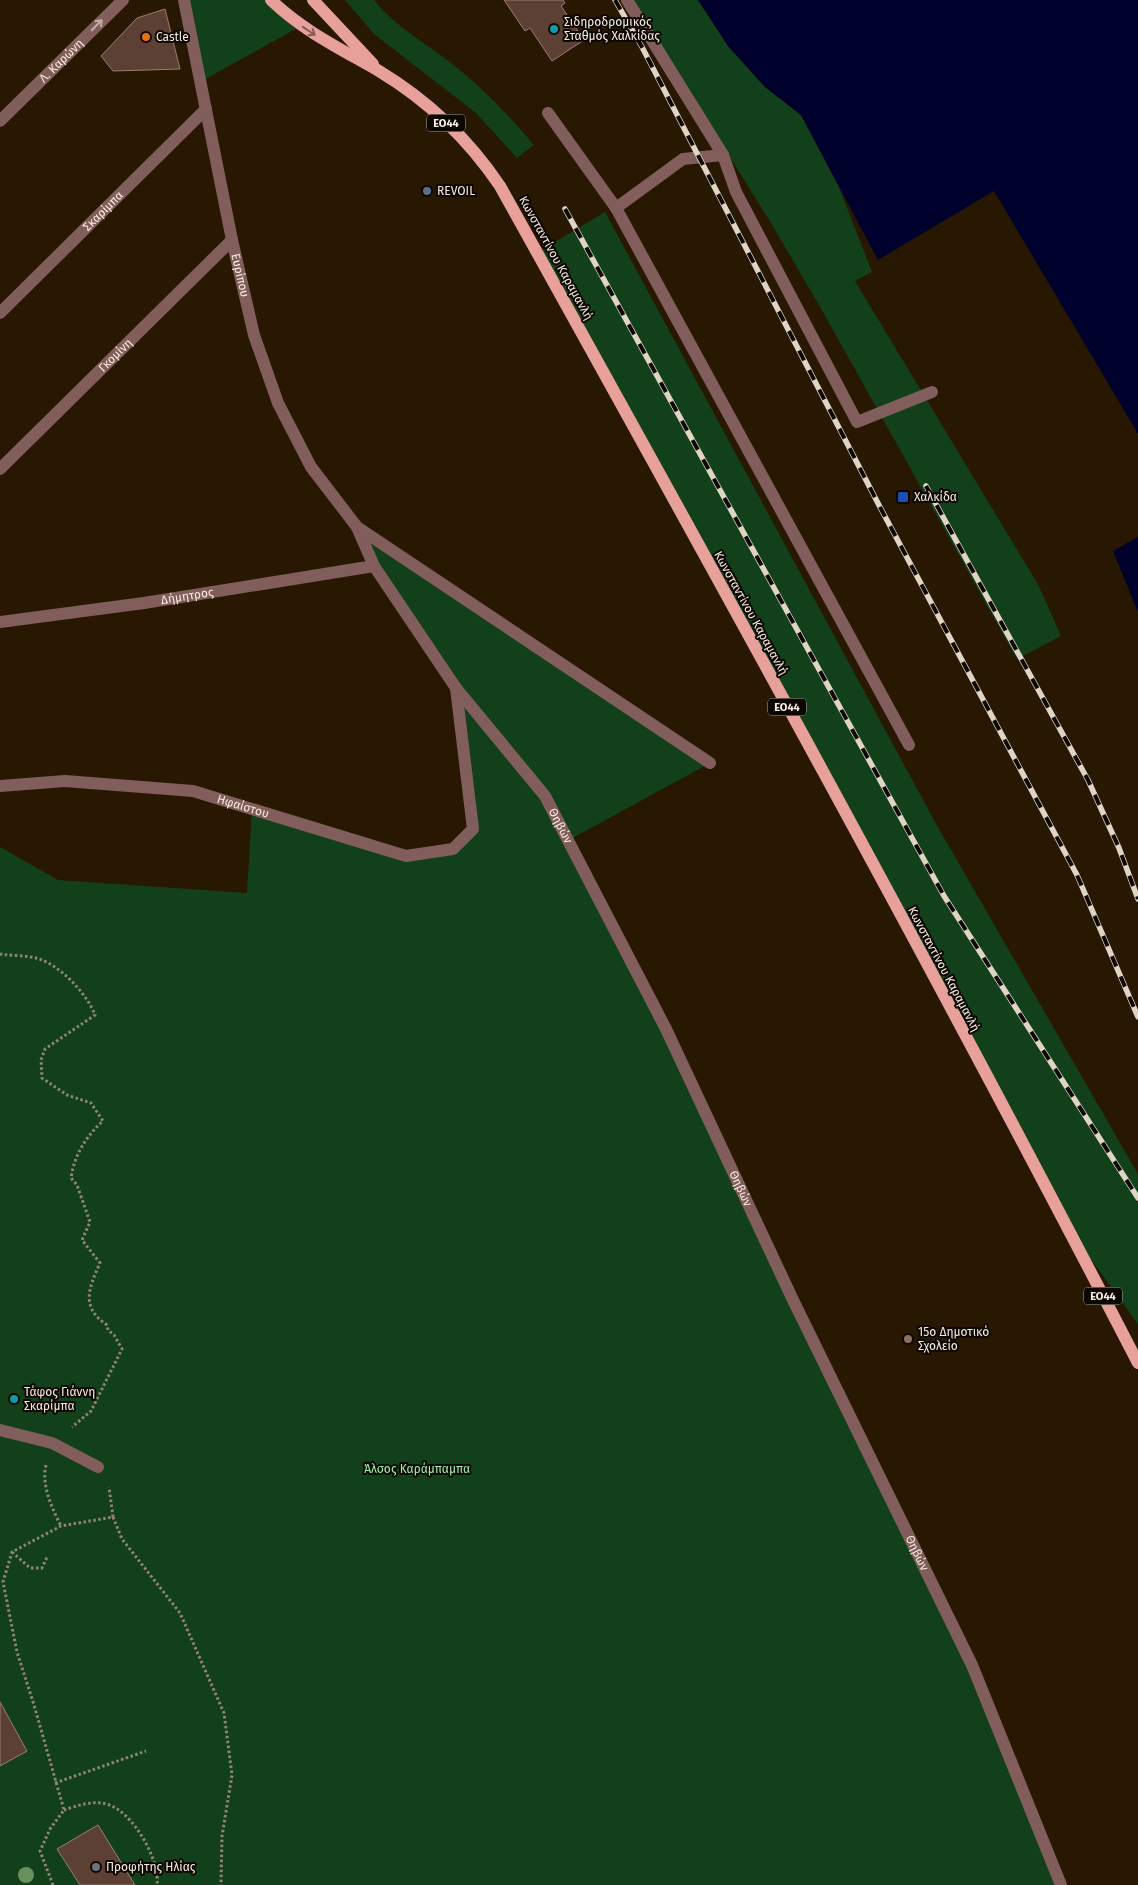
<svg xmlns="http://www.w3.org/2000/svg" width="1138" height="1885" font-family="'Fira Sans',sans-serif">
  <rect width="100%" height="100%" fill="#281802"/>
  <!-- green -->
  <g fill="#12401b">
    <polygon points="184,0 271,0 301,26 200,82"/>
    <path d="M345 0H374C398 30 432 46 461 71 488 93 511 118 534 145L517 158 476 113 374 34Z"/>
    <polygon points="632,0 698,0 728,46 765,87 801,115 839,187 872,272 855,281 1039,586 1061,636 1017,659 819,305 771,223"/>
    <polygon points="605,212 935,822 1138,1174 1138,1324 1069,1229 537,253"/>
    <polygon points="357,527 710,763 569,840 972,1665 1061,1885 0,1885 0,847 58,880 247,893 252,809 406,856 453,849 473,828 456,688"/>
  </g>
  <!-- water -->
  <g fill="#00002d">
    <polygon points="698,0 1138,0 1138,434 994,192 878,260 801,115 765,87 728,46"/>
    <polygon points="1138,537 1138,612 1113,551"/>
  </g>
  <!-- pier -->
  <polygon fill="#281802" points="994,191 1138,434 1138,437 993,195 879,263 878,260"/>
  <!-- building -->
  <g fill="#5c4033" stroke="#9c7d6e">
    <polygon points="504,0 563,0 565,3 561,6 584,40 552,61 530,28 525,31"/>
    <polygon points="165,9 180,69 113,71 101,56 137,18"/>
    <polygon points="0,1702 27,1751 0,1766"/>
    <polygon points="98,1825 135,1885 80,1885 57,1849"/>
  </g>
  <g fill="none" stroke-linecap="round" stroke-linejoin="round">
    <!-- path -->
    <g stroke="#918472" stroke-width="3" stroke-dasharray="2.5 2.5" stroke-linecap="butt">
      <path d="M0 954C12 956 27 955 39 959 61 966 87 994 95 1015L45 1049 41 1060 42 1078 67 1095 91 1103 103 1121C86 1136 74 1156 71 1178L77 1185 90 1222 82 1240 100 1263C89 1288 80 1307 107 1325L108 1330 114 1335 122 1349 91 1411 72 1427"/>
      <path d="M46 1465C41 1485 52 1508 61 1526"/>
      <polyline points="113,1517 122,1539 180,1613 224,1713 232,1775 222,1836 221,1885"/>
      <polyline points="12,1552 30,1568 42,1568 47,1557"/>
      <polyline points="55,1783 146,1751"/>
      <path d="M64 1810C76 1806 93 1800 106 1804 132 1810 160 1859 157 1885"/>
      <polyline points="53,1885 40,1851 50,1829 64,1810 34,1705 17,1652 3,1582 12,1552 61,1526 113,1517 109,1487"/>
    </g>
    <!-- service -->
    <polyline stroke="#815e5b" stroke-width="12" points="548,113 616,208 909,745"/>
    <!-- pedestrian -->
    <g stroke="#815e5b" stroke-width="12">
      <polyline points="627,0 723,155"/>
      <polyline points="616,208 683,159 723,155 736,192 857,422 932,392"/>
    </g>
    <!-- minor -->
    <g stroke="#815e5b" stroke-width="12">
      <path id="s1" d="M184 0 232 240 254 335 278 403 311 467 357 527 374 566 456 688 545 796 666 1029 793 1300 972 1665 1061 1885"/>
      <path id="s2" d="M0 121 123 0"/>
      <path id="s3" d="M0 313 206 109"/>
      <path id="s4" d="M0 469 232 240"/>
      <polyline points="357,527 710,763"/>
      <path id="s5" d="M0 622 144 603 374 566"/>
      <path id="s6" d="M0 786 65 781 193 791 406 856 453 849 473 829 456 688"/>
      <polyline points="0,1430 52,1443 98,1467"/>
    </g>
    <!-- primary -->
    <g stroke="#e8a09b" stroke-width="12">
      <path d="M271 0C303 31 341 49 379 71 427 100 469 140 500 186 717 576 933 967 1138 1363"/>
      <polyline points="313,0 373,64"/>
    </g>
    <!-- rail casing -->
    <g stroke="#e0d4c5" stroke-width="5.5">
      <g id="rail">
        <polyline points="615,0 642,47 881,509 1077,875 1138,1017"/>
        <polyline points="565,209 944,896 1138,1198"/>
        <polyline points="926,486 1088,780 1119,848 1138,899"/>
      </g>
    </g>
    <!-- rail -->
    <use href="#rail" stroke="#0c0601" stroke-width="4" stroke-dasharray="11" stroke-linecap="butt"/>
  </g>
  <!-- trees -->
  <circle fill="#68905d" cx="26" cy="1875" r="8"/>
  <!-- one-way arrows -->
  <defs><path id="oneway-shaft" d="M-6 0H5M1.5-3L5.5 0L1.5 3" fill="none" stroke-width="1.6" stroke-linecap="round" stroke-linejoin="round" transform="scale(1.25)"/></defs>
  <use stroke="#c2ada4" href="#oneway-shaft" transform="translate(97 25) rotate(-45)"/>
  <use stroke="#855b56" href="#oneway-shaft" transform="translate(309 31) rotate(34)"/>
  <!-- markers -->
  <g fill="#0f9aa8" stroke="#0c0601" stroke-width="2">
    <circle cx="554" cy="29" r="5"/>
    <circle cx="14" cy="1399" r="5"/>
  </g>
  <circle fill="#e8710a" stroke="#0c0601" stroke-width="2" cx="146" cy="37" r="5"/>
  <circle fill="#5c6f8a" stroke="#0c0601" stroke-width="2" cx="427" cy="191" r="5"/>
  <rect fill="#1a4fb4" stroke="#0c0601" stroke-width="2" x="897" y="491" width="12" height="12" rx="2.5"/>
  <circle fill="#8d6e63" stroke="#0c0601" stroke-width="2" cx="908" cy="1339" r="5"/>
  <circle fill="#6b7280" stroke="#0c0601" stroke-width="2" cx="96" cy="1867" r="5"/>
  <g text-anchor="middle" stroke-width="4" stroke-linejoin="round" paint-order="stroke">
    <!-- shield labels -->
    <g fill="#0c0601" stroke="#b1a89c" stroke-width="1">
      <rect x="427" y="114.5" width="38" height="17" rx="4"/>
      <rect x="768" y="698.5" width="38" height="17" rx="4"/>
      <rect x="1084" y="1287.5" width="38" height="17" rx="4"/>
    </g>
    <g font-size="11" font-weight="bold" fill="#f8eddf">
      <text x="446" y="127">ΕΟ44</text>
      <text x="787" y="711">ΕΟ44</text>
      <text x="1103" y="1300">ΕΟ44</text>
    </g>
    <!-- poi labels -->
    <g font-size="12" fill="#f8eddf" stroke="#0c0601" text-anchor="start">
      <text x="564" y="26">Σιδηροδρομικός<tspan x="564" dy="14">Σταθμός Χαλκίδας</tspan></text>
      <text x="156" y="41">Castle</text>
      <text x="437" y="195">REVOIL</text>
      <text x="914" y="501">Χαλκίδα</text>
      <text x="918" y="1336">15o Δημοτικό<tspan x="918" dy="14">Σχολείο</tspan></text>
      <text x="24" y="1396">Τάφος Γιάννη<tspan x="24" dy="14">Σκαρίμπα</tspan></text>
      <text x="106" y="1871">Προφήτης Ηλίας</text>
    </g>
    <!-- street labels -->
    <g font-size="12" fill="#f8eddf" stroke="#0c0601">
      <text dy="4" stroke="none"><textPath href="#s2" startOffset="86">Λ. Καρώνη</textPath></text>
      <text dy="4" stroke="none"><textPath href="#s3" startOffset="145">Σκαρίμπα</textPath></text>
      <text transform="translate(556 258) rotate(61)" y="4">Κωνσταντίνου Καραμανλή</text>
      <text dy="4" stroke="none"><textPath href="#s1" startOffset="281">Ευρίπου</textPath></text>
      <text dy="4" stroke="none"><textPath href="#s4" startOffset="162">Γκομίνη</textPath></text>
      <text dy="4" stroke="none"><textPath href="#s5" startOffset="189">Δήμητρος</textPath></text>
      <text transform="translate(751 613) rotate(61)" y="4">Κωνσταντίνου Καραμανλή</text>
      <text dy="4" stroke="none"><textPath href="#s6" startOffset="246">Ηφαίστου</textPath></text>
      <text dy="4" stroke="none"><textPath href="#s1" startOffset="925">Θηβών</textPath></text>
      <text transform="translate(944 969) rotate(62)" y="4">Κωνσταντίνου Καραμανλή</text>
      <text dy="4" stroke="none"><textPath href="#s1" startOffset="1330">Θηβών</textPath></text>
      <text dy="4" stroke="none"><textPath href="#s1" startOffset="1735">Θηβών</textPath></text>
    </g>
    <!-- park labels -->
    <g font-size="12" fill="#9cf3a7" stroke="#0c0601">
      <text x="417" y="1473">Άλσος Καράμπαμπα</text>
    </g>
  </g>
</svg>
